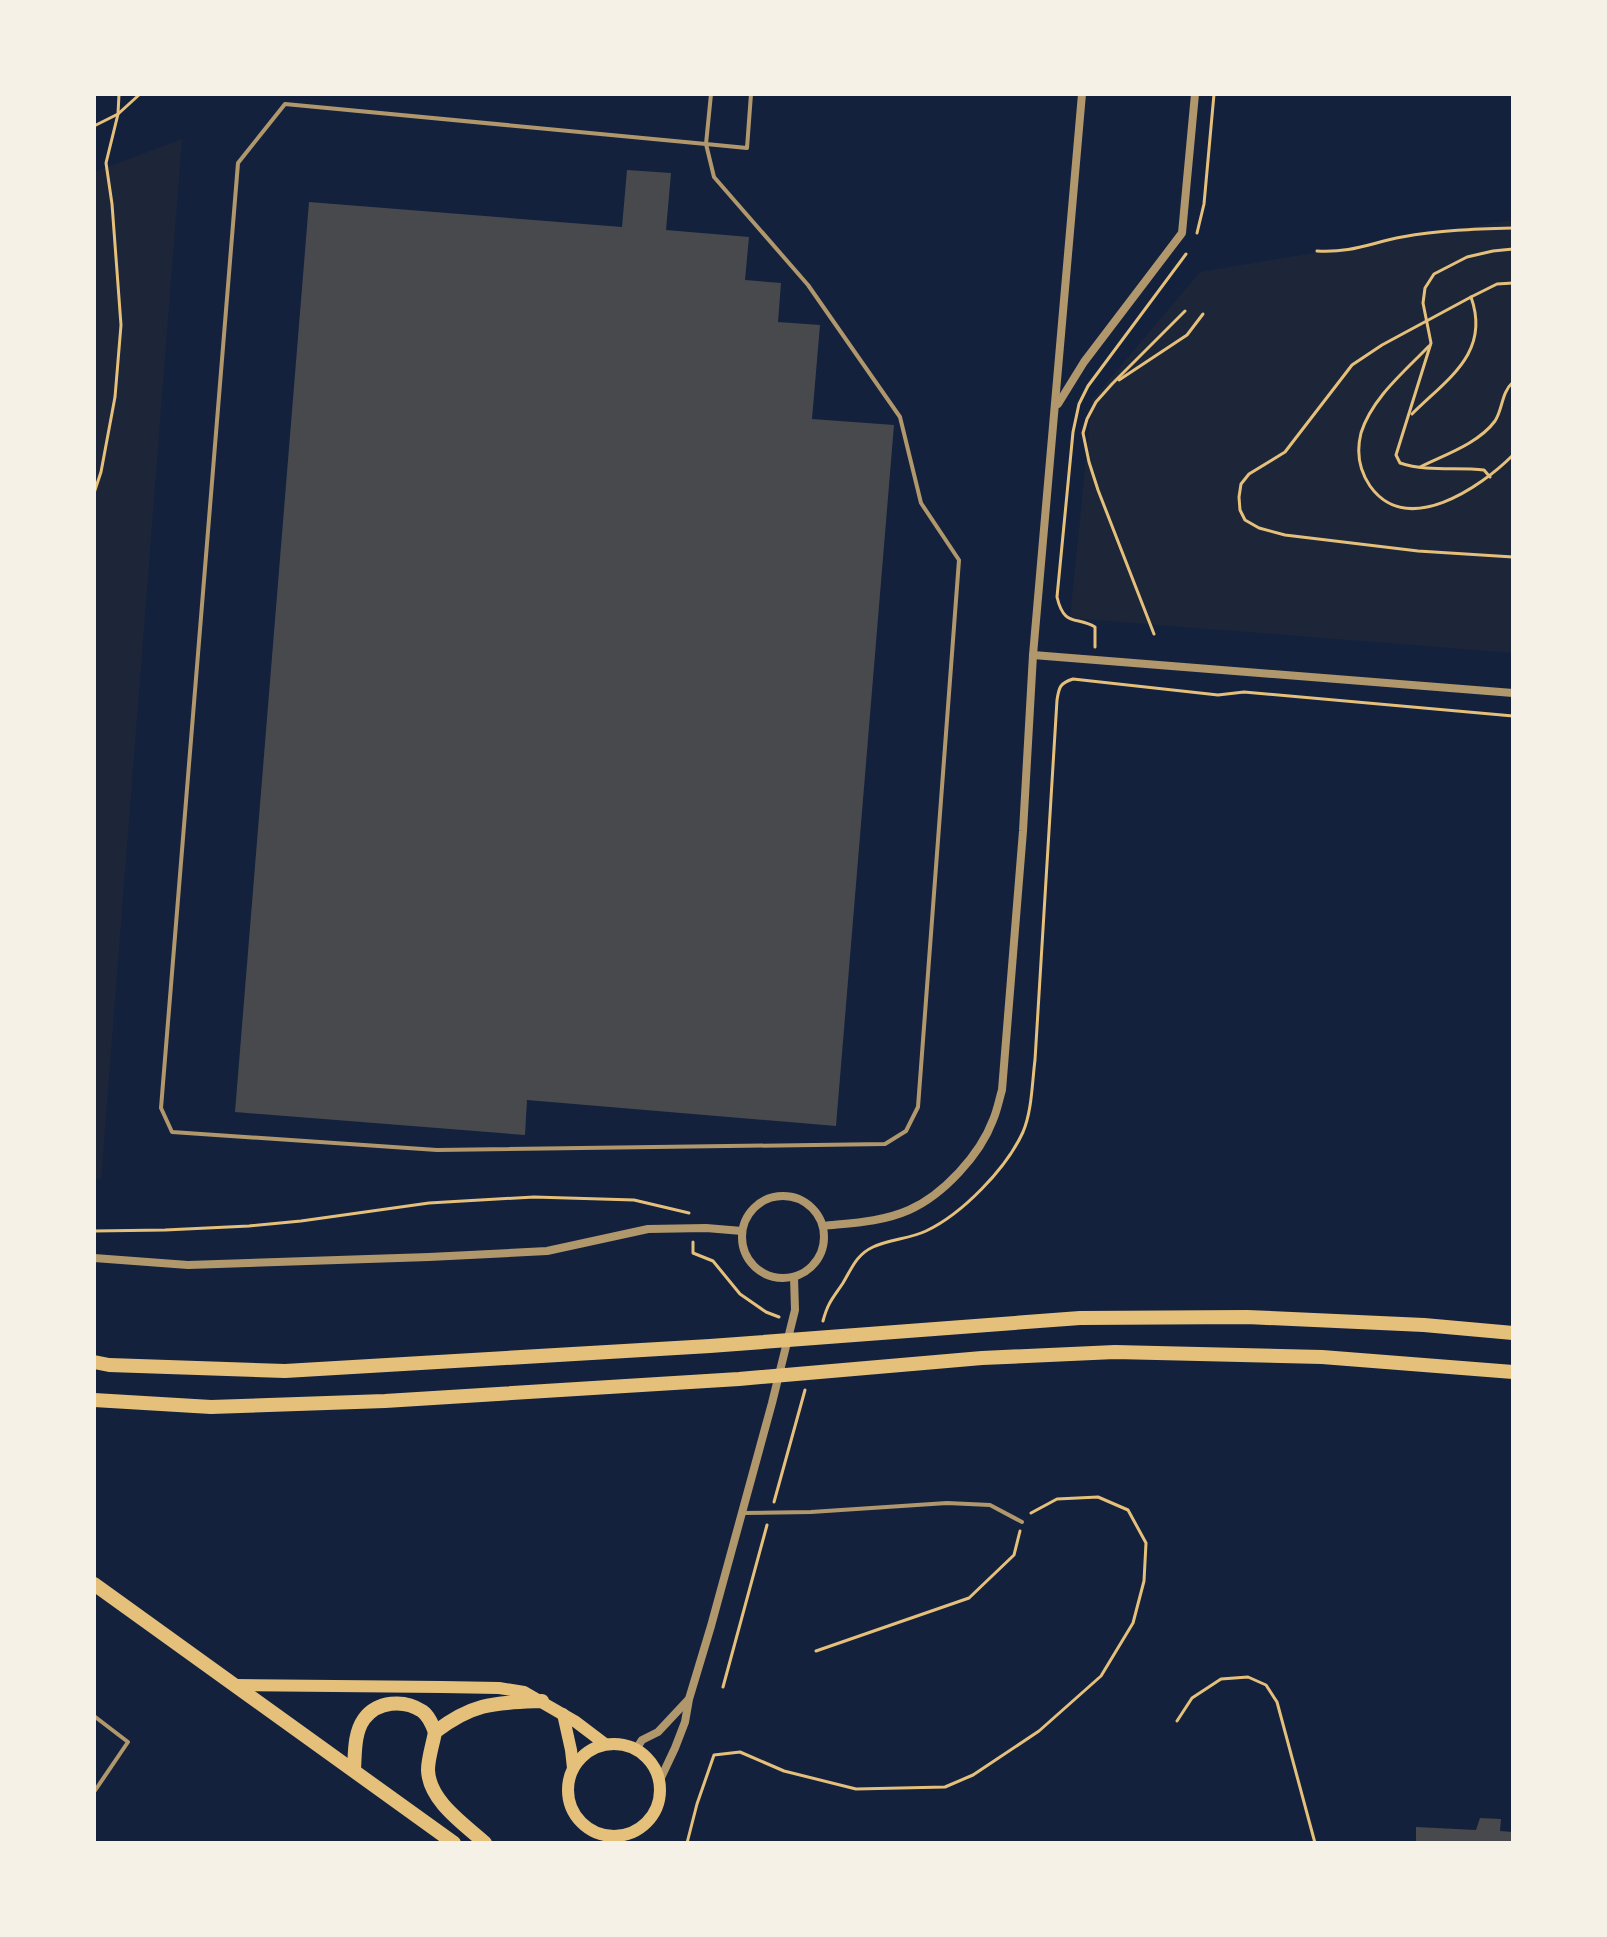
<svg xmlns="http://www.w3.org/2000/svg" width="1607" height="1937" font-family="'Alegreya Sans',sans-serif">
  <rect width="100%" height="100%" fill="#14213d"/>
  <!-- green -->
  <g fill="#1d2539">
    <polygon points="182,139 101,1180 94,1178 94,172"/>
    <polygon points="1513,220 1513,653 1070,618 1092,400 1200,272"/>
  </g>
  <!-- building -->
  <g fill="#48494c">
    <polygon points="627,170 671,173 666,230 749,237 745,280 781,283 778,322 820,325 812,419 894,425 836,1126 527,1100 525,1135 235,1112 309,202 622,227"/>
    <polygon points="1480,1818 1501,1819 1500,1831 1513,1832 1513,1843 1416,1843 1416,1827 1476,1830"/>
  </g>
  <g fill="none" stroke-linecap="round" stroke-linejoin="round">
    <!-- path -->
    <g stroke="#e5c07b" stroke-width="3">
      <polyline points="94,126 118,114 140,94"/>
      <polyline points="1197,233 1204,204 1214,94"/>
      <path d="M1317 251C1352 253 1370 243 1402 237 1439 230 1476 229 1513 228"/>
      <polyline points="1513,283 1497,284 1471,297 1382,345 1352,365 1285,452 1249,474 1241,484 1239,497 1240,510 1245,520 1259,528 1285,535 1418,551 1513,557"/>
      <path d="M1429 346C1404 372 1372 398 1361 433 1356 453 1359 470 1370 486 1407 538 1480 488 1513 455"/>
      <polyline points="1119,380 1187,335 1203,314"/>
      <path d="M1412 414C1447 379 1491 353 1471 297"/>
      <path d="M1420 467C1444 455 1478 444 1495 421 1503 409 1501 393 1513 382"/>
      <path d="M1490 477 1484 470C1456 467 1427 472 1400 463L1396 455 1431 343 1423 303 1425 288 1434 274 1467 257 1493 251 1513 249"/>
      <polyline points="94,493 101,472 115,397 121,325 112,204 106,163 118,114 119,94"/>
      <polyline points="1154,634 1098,490 1089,462 1083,433 1087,419 1096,402 1112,384 1185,311"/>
      <path d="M1095 647V627C1076 616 1064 627 1057 597L1073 432 1079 404 1088 386 1186 254"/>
      <polyline points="94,1231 165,1230 249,1226 301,1221 429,1203 534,1197 634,1200 689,1213"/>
      <polyline points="693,1242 693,1253 713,1261 740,1294 766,1312 779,1317"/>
      <path d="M823 1321C828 1302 833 1298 843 1283 852 1268 856 1255 873 1247 890 1239 909 1239 926 1231 962 1214 1006 1169 1023 1132 1032 1111 1032 1083 1035 1060L1057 700C1059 687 1060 683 1073 679L1218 695 1244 692 1513 716"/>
      <polyline points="774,1502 805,1390"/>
      <polyline points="816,1651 969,1598 1014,1555 1020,1531"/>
      <polyline points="723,1687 767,1525"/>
      <polyline points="1177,1721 1192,1698 1221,1679 1248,1677 1266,1685 1277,1702 1315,1843"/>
      <polyline points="687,1843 697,1804 714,1755 740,1752 784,1771 856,1789 945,1787 973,1775 1039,1731 1101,1676 1133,1623 1144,1581 1146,1543 1128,1510 1098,1497 1057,1499 1031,1513"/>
    </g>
    <!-- service -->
    <g stroke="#b1986c" stroke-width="4">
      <polyline points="711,94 706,144 747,148 751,94"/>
      <polygon points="285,104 706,144 714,177 808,285 900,417 921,503 959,560 918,1107 906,1131 885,1144 437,1150 172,1132 161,1108 238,163"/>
      <polyline points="742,1513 811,1512 947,1503 990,1505 1022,1522"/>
      <polyline points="94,1716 128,1742 94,1792"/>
    </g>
    <!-- minor -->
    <g stroke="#b1986c" stroke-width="8">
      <polyline points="1058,404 1084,362 1182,233 1195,94"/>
      <polyline points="1033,655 1513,693"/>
      <circle cx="783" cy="1237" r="41"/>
      <path d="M823 1226C851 1223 882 1222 909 1210 943 1195 980 1155 993 1120 997 1111 999 1100 1002 1090L1023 831 1033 655 1082 94"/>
      <polyline points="94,1258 188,1265 429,1257 547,1251 648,1229 706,1228 742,1231"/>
      <polyline points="636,1749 642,1740 658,1732 688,1700"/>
      <polyline points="659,1782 675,1748 685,1722 689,1699 711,1626 772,1403 795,1310 794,1277"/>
    </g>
    <!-- secondary -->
    <g stroke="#e5c07b" stroke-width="12">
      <polyline points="234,1685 442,1687 499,1688 524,1692 576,1722 605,1744"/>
      <polyline points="563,1714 571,1750 573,1768"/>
      <circle cx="614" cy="1790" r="46"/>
    </g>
    <!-- primary -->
    <g stroke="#e5c07b" stroke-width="14">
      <polyline points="94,1584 454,1843"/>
      <path d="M354 1770C355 1753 354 1733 364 1719 377 1701 404 1699 422 1711 429 1716 432 1724 435 1732"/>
      <path d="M485 1843C464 1824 429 1801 428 1770 428 1758 433 1744 435 1732 474 1702 495 1703 542 1701"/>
    </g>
    <!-- trunk -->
    <g stroke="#e5c07b" stroke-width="14">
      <polyline points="94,1362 109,1365 285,1371 710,1346 1080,1318 1247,1317 1424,1325 1513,1333"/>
      <polyline points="94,1400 211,1407 385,1401 739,1379 982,1358 1115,1352 1322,1357 1513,1372"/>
    </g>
  </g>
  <!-- border -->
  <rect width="1607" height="1937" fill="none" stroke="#f6f1e7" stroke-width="192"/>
</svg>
